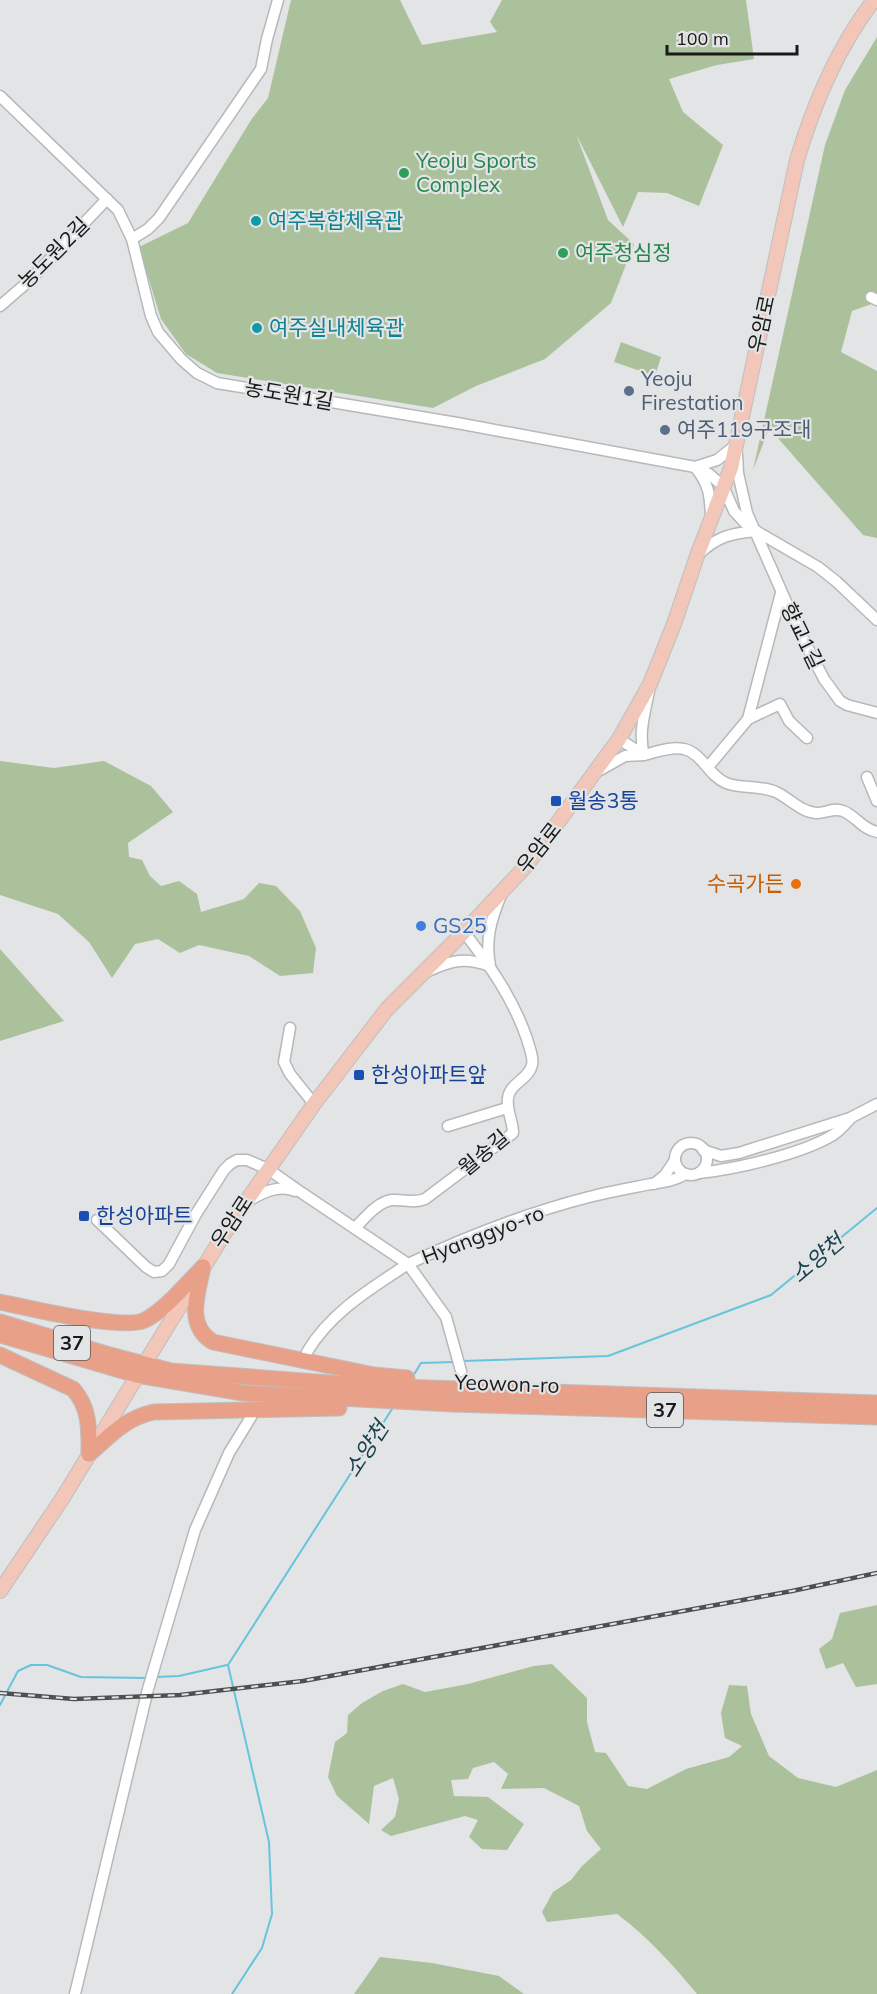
<svg xmlns="http://www.w3.org/2000/svg" width="877" height="1994" font-family="Mulish,'Noto Sans KR',sans-serif">
  <rect width="100%" height="100%" fill="#e2e4e6"/>
  <!-- green -->
  <g fill="#abc19b">
    <polygon points="291,0 400,0 422,45 497,32 490,22 502,0 746,0 754,59 717,65 669,79 683,112 723,145 699,206 667,193 638,192 623,227 576,134 608,220 634,244 611,303 545,359 476,386 433,408 217,373 186,354 161,319 139,247 188,223 251,120 268,98"/>
    <polygon points="877,37 877,302 852,311 841,352 877,371 877,538 863,535 769,428 753,470 825,145 845,90"/>
    <polygon points="621,342 661,357 655,376 614,362"/>
    <polygon points="0,761 54,768 104,761 151,786 173,812 128,843 129,857 142,860 150,876 161,886 179,881 197,894 201,912 244,899 259,883 276,886 300,911 316,948 313,973 280,976 249,956 199,945 180,953 158,939 135,944 112,978 89,942 58,914 0,895"/>
    <polygon points="0,949 64,1021 0,1041"/>
    <polygon points="877,1605 877,1684 856,1687 843,1663 826,1669 819,1649 832,1639 840,1613"/>
    <path d="M552 1664 587 1698V1722L595 1752 606 1753 628 1786 647 1789 686 1769 729 1757 742 1746 725 1738 721 1713 729 1685 747 1686 751 1714 769 1756 798 1778 836 1787 877 1770V1994H697C672 1964 648 1937 617 1914L547 1922 542 1912 553 1892 571 1880 582 1866 601 1849 587 1831 579 1806 544 1788 501 1789 508 1774 494 1762 473 1768 468 1779 451 1780 454 1796 488 1797 524 1824 507 1850 482 1849 469 1837 478 1820 465 1816 391 1836 381 1830 395 1817 399 1799 393 1778 374 1786 369 1824 337 1796 328 1777 335 1742 347 1733 348 1715 362 1703 383 1691 403 1684 425 1692 468 1684 534 1666Z"/>
    <polygon points="380,1957 432,1963 499,1976 524,1994 354,1994"/>
  </g>
  <g fill="none" stroke-linecap="round" stroke-linejoin="round">
    <!-- stream -->
    <g stroke="#67c4dc" stroke-width="2">
      <polyline points="463,1361 608,1356 771,1295 877,1208"/>
      <polyline points="413,1376 421,1363 454,1362"/>
      <polyline points="156,1677 179,1676 227,1665"/>
      <polyline points="0,1705 18,1671 31,1665 47,1665 81,1677 148,1678"/>
      <polyline points="232,1994 262,1948 272,1914 269,1842 228,1665 394,1406"/>
    </g>
    <!-- minor casing -->
    <g stroke="#b6b8b9" stroke-width="13">
      <g id="minor">
        <polyline points="0,96 118,210 132,239 151,316 158,332 181,359 197,373 217,383 457,423 695,467 709,474 723,486 734,511 744,522 756,531 818,567 837,582 877,620"/>
        <polyline points="132,239 148,229 159,218 261,69 267,39 278,0"/>
        <polyline points="871,297 877,300"/>
        <polyline points="0,306 29,281 107,199"/>
        <polyline points="737,454 738,473 747,513 799,631 824,679 840,701 847,705 877,713"/>
        <path d="M711 516C710 495 709 484 695 467L717 460 736 445"/>
        <path d="M699 554C716 537 732 533 756 531"/>
        <polyline points="748,719 780,704 789,721 807,738"/>
        <path d="M619 739 644 755C656 752 672 746 684 749 702 753 709 776 726 783 741 789 760 785 776 792 789 798 801 812 816 813 824 814 834 807 843 811 856 816 862 829 877 832"/>
        <polyline points="708,767 748,719 781,593"/>
        <path d="M600 770 625 756 644 755C638 734 645 712 649 691"/>
        <polyline points="867,777 877,801"/>
        <path d="M428 971C452 960 465 957 490 966 485 939 491 920 501 895"/>
        <polyline points="290,1028 284,1062 290,1074 314,1104"/>
        <polyline points="448,1126 507,1108"/>
        <circle cx="691" cy="1159" r="16"/>
        <polyline points="703,1150 721,1156 739,1153 850,1118 877,1104"/>
        <path d="M699 1173C736 1169 802 1154 833 1135 840 1131 845 1124 850 1119"/>
        <polyline points="654,1184 665,1175 675,1160"/>
        <path d="M248 1201C262 1193 278 1184 295 1191"/>
        <path d="M97 1220 146 1267 154 1272 162 1271 169 1264 196 1214 224 1170 230 1164 237 1160H247L268 1169 302 1193 408 1264C466 1237 526 1213 589 1197 609 1192 631 1188 651 1184 664 1182 674 1181 686 1174"/>
        <path d="M355 1228C365 1218 377 1202 392 1200 405 1199 412 1204 425 1199L513 1133C513 1121 506 1110 508 1098 510 1083 529 1079 532 1065 534 1057 529 1047 527 1039 513 998 490 966 464 932"/>
        <path d="M307 1352C331 1312 370 1289 408 1264L446 1317 461 1371"/>
        <polyline points="75,1994 148,1689 195,1530 229,1453 251,1417"/>
      </g>
    </g>
    <!-- major casing -->
    <g stroke="#bfbfbf" stroke-width="16">
      <path id="major" d="M0 1591 62 1499 227 1229 314 1104 387 1009 464 932 526 866 619 739 650 684 674 624 697 556 731 468 797 160C814 103 837 48 874 0"/>
    </g>
    <!-- highway casing -->
    <g stroke="#bfbfbf" stroke-width="17">
      <g id="highway">
        <path d="M203 1267C198 1293 185 1325 213 1342L374 1375 407 1378"/>
        <path d="M0 1302C28 1308 123 1331 145 1320 164 1311 187 1283 203 1267"/>
        <polyline points="0,1322 106,1354 171,1371 371,1386 877,1403"/>
        <polyline points="0,1335 137,1375 243,1393 452,1404 877,1417"/>
        <path d="M0 1355 73 1389C90 1408 89 1429 89 1454"/>
        <path d="M89 1454C110 1436 125 1418 154 1412L339 1408"/>
      </g>
    </g>
    <!-- minor -->
    <use href="#minor" stroke="#fff" stroke-width="10"/>
    <!-- major -->
    <use href="#major" stroke="#f2c6b8" stroke-width="14"/>
    <!-- highway -->
    <use href="#highway" stroke="#e9a089" stroke-width="15"/>
    <!-- rail casing -->
    <g stroke="#4e5050" stroke-width="4.5">
      <polyline id="rail" points="0,1693 74,1699 180,1695 303,1681 792,1591 877,1573"/>
    </g>
    <!-- rail -->
    <use href="#rail" stroke="#e2e4e6" stroke-width="2" stroke-dasharray="7" stroke-linecap="butt"/>
  </g>
  <!-- markers -->
  <g fill="#2e9e5b" stroke="#e2e4e6" stroke-width="2">
    <circle cx="404" cy="173" r="6"/>
    <circle cx="563" cy="253" r="6"/>
  </g>
  <g fill="#0f9aa8" stroke="#e2e4e6" stroke-width="2">
    <circle cx="256" cy="221" r="6"/>
    <circle cx="257" cy="328" r="6"/>
  </g>
  <g fill="#5c6f8a" stroke="#e2e4e6" stroke-width="2">
    <circle cx="629" cy="391" r="6"/>
    <circle cx="665" cy="430" r="6"/>
  </g>
  <g fill="#1a4fb4" stroke="#e2e4e6" stroke-width="2">
    <rect x="550" y="795" width="12" height="12" rx="3"/>
    <rect x="353" y="1069" width="12" height="12" rx="3"/>
    <rect x="78" y="1210" width="12" height="12" rx="3"/>
  </g>
  <circle fill="#e8710a" stroke="#e2e4e6" stroke-width="2" cx="796" cy="884" r="6"/>
  <circle fill="#3f7fe0" stroke="#e2e4e6" stroke-width="2" cx="421" cy="926" r="6"/>
  <g text-anchor="middle" stroke-width="4.5" stroke-linejoin="round" paint-order="stroke">
    <!-- shield labels -->
    <g fill="#e2e4e6" stroke="#555757" stroke-width="1.5">
      <rect x="54" y="1326" width="36" height="34" rx="4.5"/>
      <rect x="647" y="1393" width="36" height="34" rx="4.5"/>
    </g>
    <g font-size="20" font-weight="bold" fill="#191a1a">
      <text x="72" y="1350">37</text>
      <text x="665" y="1417">37</text>
    </g>
    <!-- leisure labels -->
    <g font-size="21" fill="#27864d" stroke="#e2e4e6" text-anchor="start">
      <text x="416" y="168">Yeoju Sports<tspan x="416" dy="24">Complex</tspan></text>
      <text x="575" y="260">여주청심정</text>
    </g>
    <!-- culture labels -->
    <g font-size="21" fill="#0d838f" stroke="#e2e4e6" text-anchor="start">
      <text x="268" y="228">여주복합체육관</text>
      <text x="269" y="335">여주실내체육관</text>
    </g>
    <!-- street labels -->
    <g font-size="21" fill="#191a1a" stroke="#e2e4e6">
      <text transform="translate(54 253) rotate(-45)" y="7">농도원2길</text>
      <text transform="translate(762 324) rotate(-78)" y="7">우암로</text>
      <text transform="translate(289 395) rotate(10)" y="7">농도원1길</text>
      <text transform="translate(802 636) rotate(64)" y="7">향교1길</text>
      <text transform="translate(539 848) rotate(-52)" y="7">우암로</text>
      <text transform="translate(484 1153) rotate(-40)" y="7">월송길</text>
      <text transform="translate(232 1222) rotate(-57)" y="7">우암로</text>
      <text transform="translate(483 1235) rotate(-21)" y="7">Hyanggyo-ro</text>
      <text transform="translate(507 1384) rotate(2)" y="7">Yeowon-ro</text>
    </g>
    <!-- service labels -->
    <g font-size="21" fill="#4e5e75" stroke="#e2e4e6" text-anchor="start">
      <text x="641" y="386">Yeoju<tspan x="641" dy="24">Firestation</tspan></text>
      <text x="677" y="437">여주119구조대</text>
    </g>
    <!-- transit labels -->
    <g font-size="21" fill="#164399" stroke="#e2e4e6" text-anchor="start">
      <text x="568" y="808">월송3통</text>
      <text x="371" y="1082">한성아파트앞</text>
      <text x="96" y="1223">한성아파트</text>
    </g>
    <!-- food labels -->
    <g font-size="21" fill="#c56008" stroke="#e2e4e6" text-anchor="end">
      <text x="784" y="891">수곡가든</text>
    </g>
    <!-- shop labels -->
    <g font-size="21" fill="#366cbe" stroke="#e2e4e6" text-anchor="start">
      <text x="433" y="933">GS25</text>
    </g>
    <!-- water labels -->
    <g font-size="22" font-style="italic" fill="#17424c" stroke="#e2e4e6">
      <text transform="translate(817 1258) rotate(-40)" y="8">소양천</text>
      <text transform="translate(366 1449) rotate(-57)" y="8">소양천</text>
    </g>
  </g>
  <!-- scale -->
  <path d="M667 45v9h130v-9" fill="none" stroke="#191a1a" stroke-width="3"/>
  <text x="676" y="45" font-size="18" fill="#191a1a" stroke="#e2e4e6" stroke-width="4.5" paint-order="stroke">100 m</text>
</svg>
